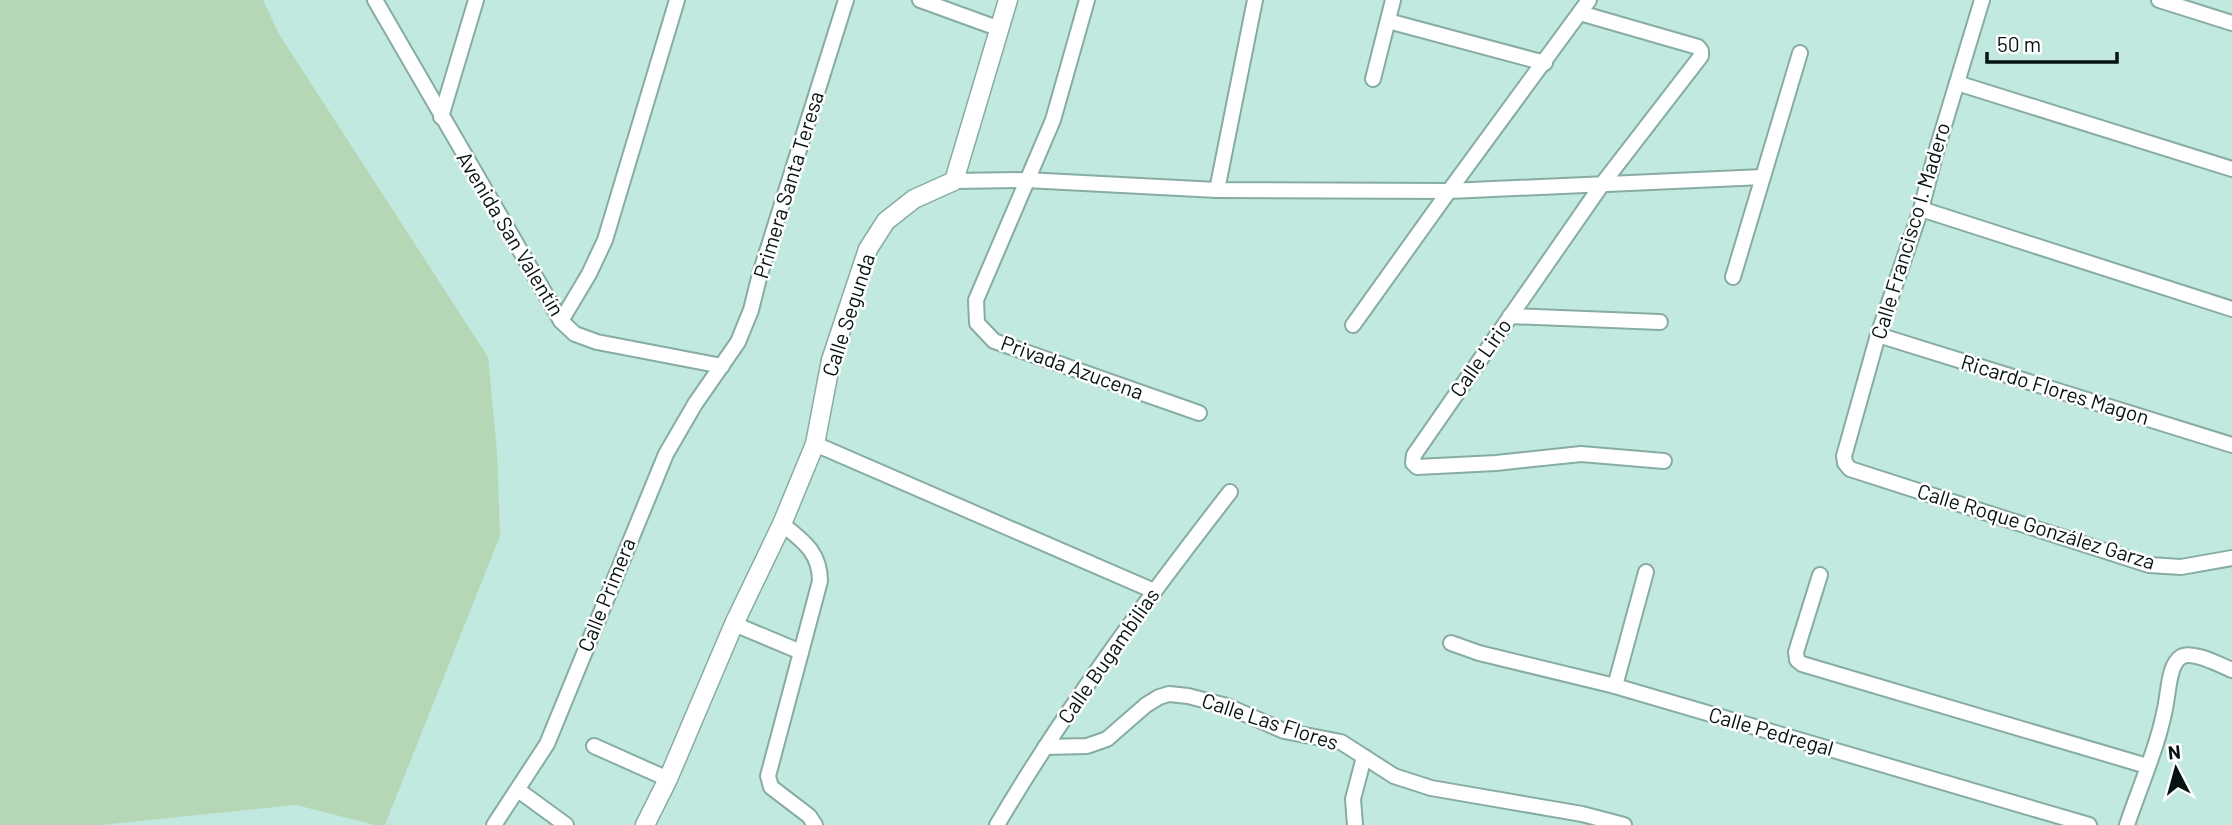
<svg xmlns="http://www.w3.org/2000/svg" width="2232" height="825" font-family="Barlow,sans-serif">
  <rect width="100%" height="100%" fill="#c2e9e0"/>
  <!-- green -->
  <polygon fill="#b6d7b5" points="0,0 263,0 279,34 488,357 497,451 500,536 385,825 375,825 296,805 100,825 0,825"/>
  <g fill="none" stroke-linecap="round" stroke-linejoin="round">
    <!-- minor casing -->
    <g stroke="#86aca4" stroke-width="18">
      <g id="minor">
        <polyline points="375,0 561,321 575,334 597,342 722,366"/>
        <polyline points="920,0 1000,29"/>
        <polyline points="1087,0 1053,120 976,300 977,323 994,341 1199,413"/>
        <polyline points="1982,0 1936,152 1921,209 1878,335 1844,456 1845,463 1850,469 2149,565 2181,567 2232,558"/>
        <polyline points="2159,0 2232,23"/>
        <polyline points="1580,13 1698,47 1701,51 1701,56 1603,183 1414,455 1413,463 1417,467 1496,463 1581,454 1664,461"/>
        <polyline points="1388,21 1545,63"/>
        <polyline points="1373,79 1393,0"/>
        <polyline points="1957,83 2232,169"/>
        <polyline points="441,117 476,0"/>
        <polyline points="954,181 1026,180 1217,190 1449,191 1763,177"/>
        <polyline points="1217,190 1255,0"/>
        <polyline points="1921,209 2232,309"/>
        <polyline points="1733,277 1800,53"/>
        <polyline points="1510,316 1660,322"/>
        <polyline points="561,321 589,274 605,240 677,0"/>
        <polyline points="1353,325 1449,191 1589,0"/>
        <polyline points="1878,335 2232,445"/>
        <polyline points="815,444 1154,591"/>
        <path d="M782 524C803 541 820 552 820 581L768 776 771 787 809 816 815 825"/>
        <polyline points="1820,575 1796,652 1797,660 1802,664 2147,766"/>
        <polyline points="734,624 801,652"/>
        <polyline points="1451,643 1479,653 1615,686 2089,825"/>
        <polyline points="1615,686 1646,572"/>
        <polyline points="594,746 668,779"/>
        <polyline points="1045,747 1087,746 1107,739 1146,705 1159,697 1169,694 1188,696 1227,706 1284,731 1341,742 1394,776 1431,788 1582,814 1624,825"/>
        <polyline points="518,790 566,825"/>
        <polyline points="494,825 547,744 666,454 695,404 738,342 751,310 760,274 846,0"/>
        <path d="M997 825C1066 708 1147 599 1230 492"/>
        <polyline points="1355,825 1353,799 1364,757"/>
        <path d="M2127 825C2141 783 2161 740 2167 697 2169 685 2170 664 2181 657 2192 650 2220 665 2232 670"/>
      </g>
    </g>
    <!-- tertiary casing -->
    <g stroke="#86aca4" stroke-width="21">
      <polyline id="tertiary" points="645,825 668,779 734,624 782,524 815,444 831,360 868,249 886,221 914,199 954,181 1008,0"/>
    </g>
    <!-- minor -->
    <use href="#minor" stroke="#fff" stroke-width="14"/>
    <!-- tertiary -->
    <use href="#tertiary" stroke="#fff" stroke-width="18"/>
  </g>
  <g text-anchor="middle" stroke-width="5" stroke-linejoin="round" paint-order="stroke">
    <!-- street labels -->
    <g font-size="21" fill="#061411" stroke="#fff">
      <text transform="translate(789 185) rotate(-73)" y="7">Primera Santa Teresa</text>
      <text transform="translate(1911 231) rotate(-73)" y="7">Calle Francisco I. Madero</text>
      <text transform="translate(510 234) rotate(59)" y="7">Avenida San Valentín</text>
      <text transform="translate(849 315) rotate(-72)" y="7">Calle Segunda</text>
      <text transform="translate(1481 358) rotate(-55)" y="7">Calle Lirio</text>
      <text transform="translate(1072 368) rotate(20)" y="7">Privada Azucena</text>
      <text transform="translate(2055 390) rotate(17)" y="7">Ricardo Flores Magon</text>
      <text transform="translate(2036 527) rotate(17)" y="7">Calle Roque González Garza</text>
      <text transform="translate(607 595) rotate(-68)" y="7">Calle Primera</text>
      <text transform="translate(1109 656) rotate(-55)" y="7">Calle Bugambilias</text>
      <text transform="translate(1270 722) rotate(18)" y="7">Calle Las Flores</text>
      <text transform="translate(1771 732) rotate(16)" y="7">Calle Pedregal</text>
    </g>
  </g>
  <!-- north arrow -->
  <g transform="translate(2176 769) rotate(354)" stroke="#ffffff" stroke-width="5" paint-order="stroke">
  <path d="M0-5L12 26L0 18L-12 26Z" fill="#061411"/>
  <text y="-10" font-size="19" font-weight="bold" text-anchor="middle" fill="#061411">N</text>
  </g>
  <!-- scale -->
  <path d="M1987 52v10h130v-10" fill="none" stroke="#061411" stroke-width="3.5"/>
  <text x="1997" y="52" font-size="21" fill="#061411" stroke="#ffffff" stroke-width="5" paint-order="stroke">50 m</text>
</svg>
